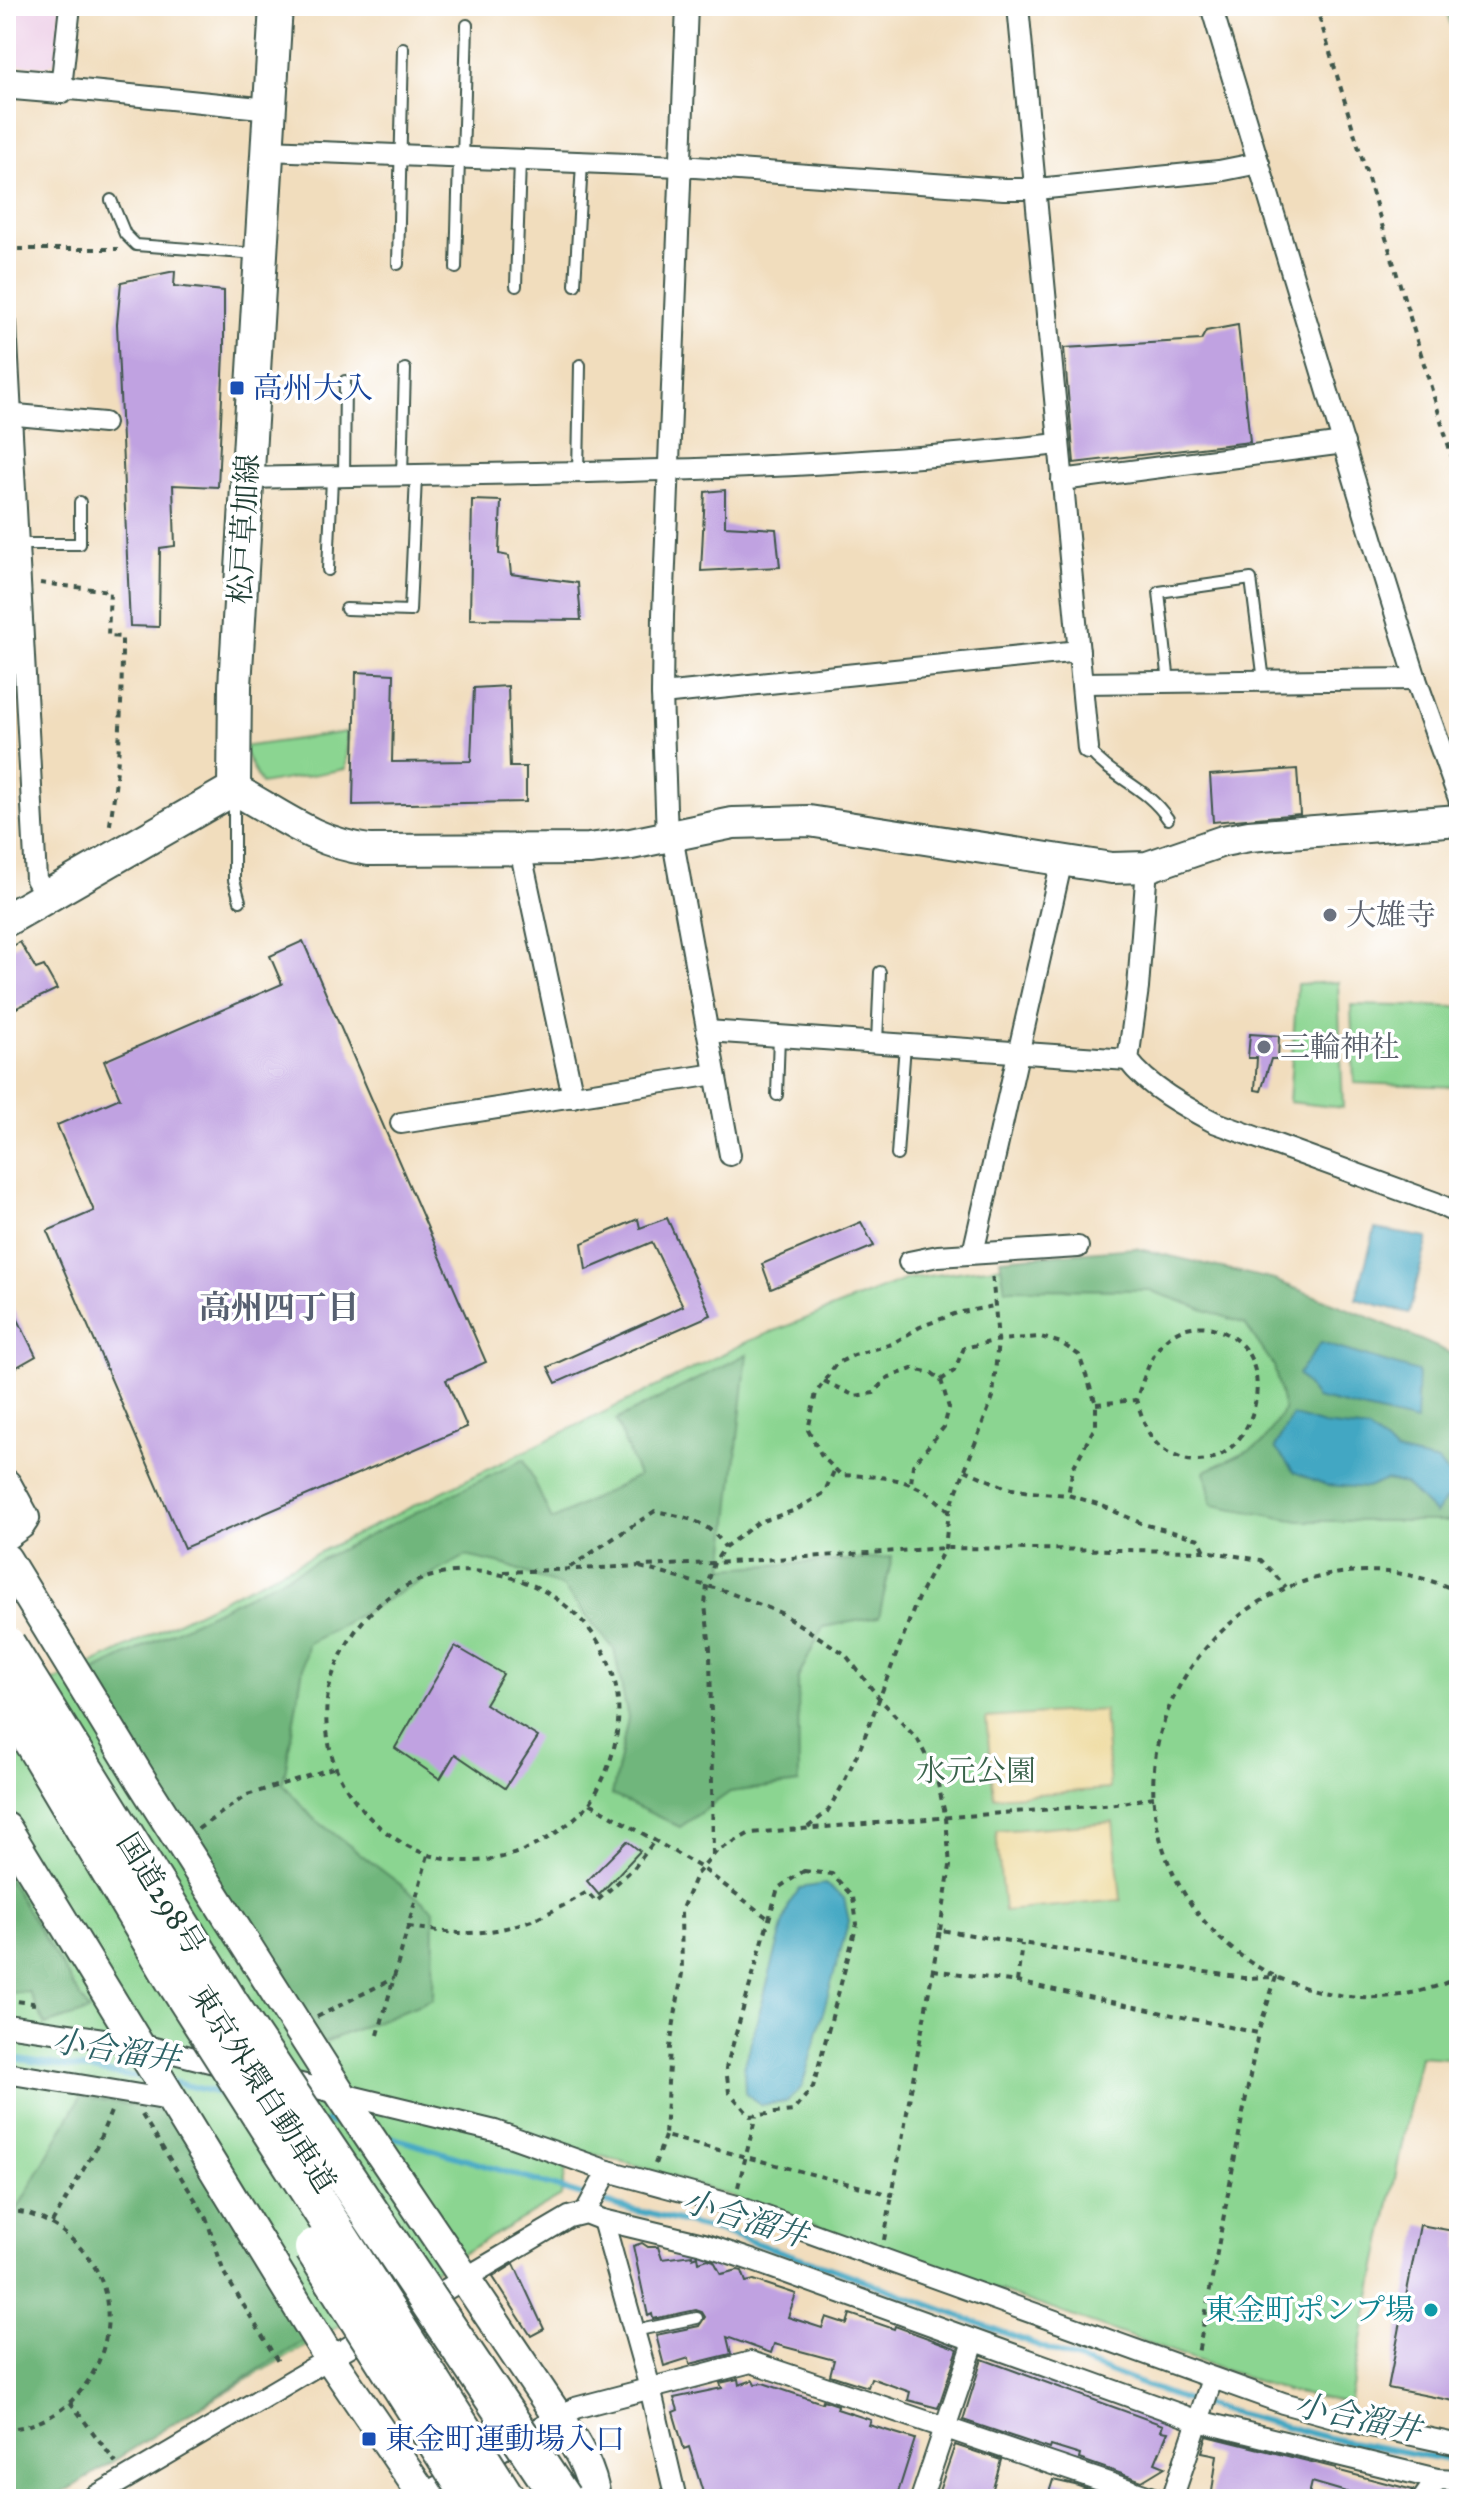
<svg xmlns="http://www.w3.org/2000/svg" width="1465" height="2505" font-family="'IM FELL Great Primer','Noto Serif JP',serif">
  <rect width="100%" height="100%" fill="#fff"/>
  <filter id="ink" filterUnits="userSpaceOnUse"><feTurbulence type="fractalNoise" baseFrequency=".0125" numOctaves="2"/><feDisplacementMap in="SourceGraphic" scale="16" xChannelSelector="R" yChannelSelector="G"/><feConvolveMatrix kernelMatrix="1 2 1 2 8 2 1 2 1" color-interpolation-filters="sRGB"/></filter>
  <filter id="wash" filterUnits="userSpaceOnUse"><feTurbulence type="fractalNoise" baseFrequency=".006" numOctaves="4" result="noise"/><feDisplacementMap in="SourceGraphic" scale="32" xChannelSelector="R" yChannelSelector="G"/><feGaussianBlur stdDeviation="1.8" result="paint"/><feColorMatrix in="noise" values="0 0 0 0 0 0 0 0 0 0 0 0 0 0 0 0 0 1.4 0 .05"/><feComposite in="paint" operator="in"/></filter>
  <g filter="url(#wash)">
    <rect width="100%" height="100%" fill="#f1ddbd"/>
    <!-- built -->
    <polygon fill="#eed0e8" points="6,6 60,6 56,61 48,66 6,64"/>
    <!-- green -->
    <g fill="#8bd591" stroke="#558962" stroke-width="2">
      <polygon points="1445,6 1459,6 1459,52"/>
      <polygon points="347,732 346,769 261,784 242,747"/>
      <polygon points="1338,982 1343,1108 1289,1102 1297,984"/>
      <polygon points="1351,1005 1459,1007 1459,1087 1354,1083"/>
      <polygon points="1045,1260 1459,1361 1459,2059 1420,2056 1349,2403 1285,2391 736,2198 639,2166 570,2148 561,2196 43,2499 6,2499 6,1703 104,1658 749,1341 907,1279"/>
    </g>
    <!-- forest -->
    <g fill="#70b67b" stroke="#487a58" stroke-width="2">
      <polygon points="1135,1248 1274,1280 1369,1317 1459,1357 1459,1517 1451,1521 1299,1521 1212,1505 1205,1471 1262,1444 1284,1410 1274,1366 1245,1324 1149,1290 1005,1289 1000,1259"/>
      <polygon points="747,1354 724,1568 892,1557 879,1617 823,1627 798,1678 799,1783 730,1792 680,1827 612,1795 628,1718 614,1649 563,1587 506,1565 466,1556 307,1644 283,1784 312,1817 434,1910 433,1999 317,2045 84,1676 524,1459 552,1520 638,1476 616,1420"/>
      <polygon points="6,1875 89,2011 45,2025 29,1992 6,1993"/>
      <polygon points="81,2096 169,2112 309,2338 53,2499 6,2499 6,2218 13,2217"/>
    </g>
    <!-- sand -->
    <g fill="#eeda9e" stroke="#868c69" stroke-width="2">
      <polygon points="1104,1710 1110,1789 994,1797 986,1718"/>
      <polygon points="1113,1822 1121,1900 1004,1911 996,1831"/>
    </g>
    <!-- water -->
    <g fill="#43a7c3" stroke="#31727c" stroke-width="2">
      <polygon points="1375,1229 1428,1238 1409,1313 1356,1299"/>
      <polygon points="1321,1343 1418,1372 1416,1422 1316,1398 1298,1374"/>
      <polygon points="1292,1415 1323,1425 1369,1430 1396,1452 1438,1462 1457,1485 1435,1514 1405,1484 1386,1480 1367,1488 1326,1485 1294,1472 1275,1448"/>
      <polygon points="825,1884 844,1898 849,1921 802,2087 786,2102 761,2105 745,2093 744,2068 789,1904 800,1888"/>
    </g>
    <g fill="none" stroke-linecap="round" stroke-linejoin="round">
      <!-- stream -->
      <g stroke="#43a7c3" stroke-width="6">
        <polyline points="6,2057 149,2079"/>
        <polyline points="172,2082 231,2096"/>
        <polyline points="327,2121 351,2127"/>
        <polyline points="381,2134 621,2207 723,2232 836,2270 1179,2398 1329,2438 1459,2462"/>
      </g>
    </g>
    <g id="blocks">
      <!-- building -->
      <g fill="#c0a2e1">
        <polygon points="175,271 174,286 224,291 224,353 218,487 173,485 175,546 160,548 159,627 130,626 117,324 121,282"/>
        <polygon points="1238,325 1250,442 1074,463 1064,348 1201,340 1206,331"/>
        <polygon points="725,490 725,526 776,529 780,567 701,571 705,492"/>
        <polygon points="472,500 501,501 499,554 509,556 511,574 578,583 581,620 470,619"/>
        <polygon points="356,672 394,674 392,762 471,761 474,688 508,686 510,767 526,767 526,802 353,805"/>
        <polygon points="1297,769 1300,814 1213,822 1210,775"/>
        <polygon points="303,941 486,1362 446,1380 467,1427 184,1548 47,1231 94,1211 57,1125 120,1098 104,1061 282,984 270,956"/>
        <polygon points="20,942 36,969 44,966 57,989 6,1013 6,950"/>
        <polygon points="1250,1034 1279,1036 1278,1059 1271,1059 1261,1091 1255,1090 1257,1058 1248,1058"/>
        <polygon points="667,1218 711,1315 556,1383 548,1367 683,1306 652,1242 586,1270 582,1243 638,1219 640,1228"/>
        <polygon points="861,1222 874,1246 771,1289 762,1264"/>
        <polygon points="6,1295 36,1356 6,1373"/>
        <polygon points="455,1646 503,1674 485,1704 538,1737 505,1788 455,1754 440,1779 395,1748"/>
        <polygon points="627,1841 640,1851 599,1895 587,1881"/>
        <polygon points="1420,2225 1459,2232 1459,2402 1388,2388"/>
        <polygon points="642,2243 648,2247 658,2247 662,2259 692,2255 693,2258 698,2256 699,2262 708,2259 714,2261 721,2274 738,2270 742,2271 746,2282 754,2280 796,2294 788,2317 822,2328 826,2317 847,2324 850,2314 894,2329 895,2326 958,2349 938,2408 908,2400 910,2392 871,2378 868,2387 830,2375 834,2360 774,2344 771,2353 727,2337 731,2354 690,2364 689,2358 664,2366 656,2335 699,2326 705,2317 702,2312 696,2310 653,2319 652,2314 648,2316 633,2246"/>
        <polygon points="514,2264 544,2329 531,2336 493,2277"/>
        <polygon points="982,2359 1163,2425 1161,2431 1168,2432 1155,2463 1165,2467 1142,2481 1079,2459 1080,2455 1051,2446 1050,2449 963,2420"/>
        <polygon points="738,2379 739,2385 753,2380 755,2384 763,2383 822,2403 823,2400 838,2405 837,2409 871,2420 869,2425 915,2439 896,2499 705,2499 689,2447 684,2449 673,2412 678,2410 674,2398 722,2388 720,2383"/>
        <polygon points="1207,2436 1336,2468 1336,2470 1413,2490 1410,2499 1352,2499 1353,2494 1312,2482 1308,2499 1211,2499 1217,2455 1202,2452"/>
        <polygon points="955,2445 1001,2460 990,2499 937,2497"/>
        <polygon points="1053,2480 1075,2485 1113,2498 1047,2499"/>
      </g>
    </g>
  </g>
  <g filter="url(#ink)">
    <use href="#blocks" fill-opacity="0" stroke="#3e5549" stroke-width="2"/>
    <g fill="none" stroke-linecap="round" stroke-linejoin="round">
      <!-- lane casing -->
      <g stroke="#3e5549" stroke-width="14">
        <g id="lane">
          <polyline points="463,158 467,25"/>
          <polyline points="111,200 125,234 136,245 258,254"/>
          <polyline points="398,264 403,48"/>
          <polyline points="456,268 459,158"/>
          <polyline points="575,285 582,163"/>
          <polyline points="516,286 520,160"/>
          <polyline points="578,473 580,365"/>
          <polyline points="402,475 405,369"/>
          <polyline points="344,478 345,381"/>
          <polyline points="18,544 80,544 80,502"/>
          <polyline points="328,570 332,478"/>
          <polyline points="346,609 410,611 416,477"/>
          <polyline points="1169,683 1159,592 1251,579 1264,681"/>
          <path d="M1088 749C1113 779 1145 785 1168 819"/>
          <polyline points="234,795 234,880 240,901"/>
          <polyline points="877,1042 880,972"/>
          <polyline points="777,1095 779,1035"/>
          <polyline points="897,1155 905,1044"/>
          <polyline points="634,2331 697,2318"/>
        </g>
      </g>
      <!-- street casing -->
      <g stroke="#3e5549" stroke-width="24">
        <g id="street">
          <polyline points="70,6 61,88 270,109"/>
          <polyline points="1018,6 1088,749"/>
          <polyline points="1211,6 1380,564 1416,679 1459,799"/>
          <polyline points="267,150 681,166 1004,189 1037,189 1219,171 1259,163"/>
          <polyline points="6,323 36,879 47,897"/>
          <polyline points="6,414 104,423"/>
          <path d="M246 478C517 472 788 475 1058 444"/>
          <polyline points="1062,480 1344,443"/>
          <polyline points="1083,683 1416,679"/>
          <polyline points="662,694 1079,651"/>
          <polyline points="672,836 730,1155"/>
          <polyline points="667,837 662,694 663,615 687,6"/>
          <polyline points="520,849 573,1097"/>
          <path d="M1147 867 1138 988 1128 1060C1148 1087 1185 1107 1214 1122L1436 1203 1459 1214"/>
          <polyline points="707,1031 1128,1060"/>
          <polyline points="401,1123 715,1074"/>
          <polyline points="973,1253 1062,860"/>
          <polyline points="909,1262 938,1256 1078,1247"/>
          <polyline points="6,2025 138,2044 230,2067"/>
          <polyline points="6,2073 170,2100"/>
          <polyline points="280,2079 495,2131 608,2171 733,2205 1283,2403 1352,2422 1459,2445"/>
          <polyline points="585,2213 608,2171"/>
          <polyline points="603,2220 650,2388 676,2499"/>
          <polyline points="91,2499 569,2217 585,2213 603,2220 703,2244 754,2261 1198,2421 1437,2479 1459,2480"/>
          <polyline points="416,2499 575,2408 751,2362 1156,2499"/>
          <polyline points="921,2499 974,2342"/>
          <polyline points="1172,2499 1212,2379"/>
          <polyline points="1423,2499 1437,2479"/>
        </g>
      </g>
      <!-- secondary casing -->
      <g stroke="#3e5549" stroke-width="34">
        <g id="secondary">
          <polyline points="6,86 14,84 61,88"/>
          <path d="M234 789C281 815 315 843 369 850L589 849 631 844 733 823 809 821 1112 868 1147 867 1223 841 1249 836 1459 820"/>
          <polyline points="6,1485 24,1518 20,1524 6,1534"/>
          <path d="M6 1559 141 1780 340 2093 558 2417C574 2442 592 2469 595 2499"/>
          <polyline points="6,1828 329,2357 426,2499"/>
        </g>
      </g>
      <!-- primary casing -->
      <g stroke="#3e5549" stroke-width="36">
        <polyline id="primary" points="6,920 234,789 235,686 276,6"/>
      </g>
      <!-- path -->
      <g stroke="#3e5549" stroke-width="4" stroke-dasharray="6 6" stroke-linecap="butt">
        <polyline points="1316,6 1459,480"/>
        <polyline points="1454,6 1459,23"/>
        <polyline points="6,249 118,249"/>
        <path d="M40 583 110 591 108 636 122 637C122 702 120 766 109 830"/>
        <polyline points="941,1380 954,1371 964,1348 998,1340 1041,1337 1061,1343 1079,1355 1096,1404 1096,1425 1073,1468 1068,1495"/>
        <polyline points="824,1381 855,1396 874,1393 887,1378 912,1369 932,1373 941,1380 949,1408 944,1427 913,1465 911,1484"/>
        <path d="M1096 1404 1136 1400C1147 1370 1156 1332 1192 1327 1205 1325 1216 1328 1227 1334 1289 1366 1245 1484 1178 1457 1168 1453 1159 1448 1153 1439 1145 1429 1141 1412 1136 1400"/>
        <polyline points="965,1470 1007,1488 1030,1492 1068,1495 1098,1504 1143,1524 1199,1539 1205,1551"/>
        <path d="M949 1511C912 1476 890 1477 841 1475L822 1456 808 1430 816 1393 836 1364 854 1355 892 1344 920 1327 957 1313 994 1306"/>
        <path d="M570 1567 655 1511C685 1517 708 1520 725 1547"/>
        <polyline points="640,1567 725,1591 781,1613 845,1654 879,1698 918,1740 936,1776 946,1818 950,1866 940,1930"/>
        <polyline points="504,1572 714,1563 945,1548 1205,1551 1261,1560 1286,1587"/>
        <path d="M1459 1592C1265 1501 1069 1726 1191 1904 1215 1939 1249 1967 1289 1982 1344 2003 1405 2003 1459 1977"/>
        <polyline points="1154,1797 1116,1804 750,1833 717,1851 696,1875 681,1911 682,1973 670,2047 665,2136 892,2195 940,1930 1243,1978 1276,1977 1258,2033"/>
        <path d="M590 1803C710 1609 416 1468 335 1669 320 1704 325 1754 345 1786 405 1882 516 1884 590 1803L702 1868 769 1919"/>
        <polyline points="808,1827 827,1812 842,1786 861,1746 918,1598 945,1548 949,1511 993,1397 998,1340 992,1272"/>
        <polyline points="198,1829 247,1795 336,1767"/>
        <polyline points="713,1855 710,1648 705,1605 707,1586 714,1563 725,1547 759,1522 796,1510 824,1493 835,1469"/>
        <polygon points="804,1871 832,1874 853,1897 857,1924 813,2087 793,2111 750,2116 729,2092 726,2068 778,1888"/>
        <path d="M408 1927C428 1929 450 1934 470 1933 514 1931 551 1914 587 1892L596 1902 634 1868 655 1840"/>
        <polyline points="933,1970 1017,1982 1258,2033 1198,2354"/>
        <polyline points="1017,1982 1022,1944"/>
        <polyline points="6,2000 33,2003 33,2010"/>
        <polyline points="317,2017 394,1978"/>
        <polyline points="378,2035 428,1855"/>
        <polyline points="142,2115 206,2217 224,2273 280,2365"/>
        <polyline points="655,2164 665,2136"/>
        <polyline points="738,2187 756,2116"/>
        <path d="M6 2211C25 2210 48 2220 63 2232 79 2245 94 2261 101 2280 126 2346 78 2426 6 2429"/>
        <polyline points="52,2223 96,2148 112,2109"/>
        <polyline points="884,2240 892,2195"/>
        <polyline points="70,2402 116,2463"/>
      </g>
      <!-- lane -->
      <use href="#lane" stroke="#fff" stroke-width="10"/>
      <!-- street -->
      <use href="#street" stroke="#fff" stroke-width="20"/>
      <!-- secondary -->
      <use href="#secondary" stroke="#fff" stroke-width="30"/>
      <!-- primary -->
      <use href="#primary" stroke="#fff" stroke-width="32"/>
      <!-- highway-bridge casing -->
      <g stroke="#3e5549" stroke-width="42" stroke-linecap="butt">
        <g id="highway-bridge">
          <polyline points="6,1645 230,2005 562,2499"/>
          <polyline points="6,1696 175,1980 506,2499"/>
          <polyline points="314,2248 473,2499"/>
        </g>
      </g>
      <!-- highway-bridge -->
      <use href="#highway-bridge" stroke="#fff" stroke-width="38"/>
    </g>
  </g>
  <!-- markers -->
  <g fill="#1a4fb4" stroke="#fff" stroke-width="3">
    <rect x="229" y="380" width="16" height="16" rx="4"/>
    <rect x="361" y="2431" width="16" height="16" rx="4"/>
  </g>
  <g fill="#6b7280" stroke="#fff" stroke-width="3">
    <circle cx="1330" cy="915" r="8"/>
    <circle cx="1264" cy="1047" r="8"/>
  </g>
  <circle fill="#0f9aa8" stroke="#fff" stroke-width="3" cx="1431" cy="2310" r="8"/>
  <g text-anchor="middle" stroke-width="7" stroke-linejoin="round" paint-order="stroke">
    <!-- transit labels -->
    <g font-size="30" fill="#164399" stroke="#fff" text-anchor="start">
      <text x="253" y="398">高州大入</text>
      <text x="385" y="2449">東金町運動場入口</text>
    </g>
    <!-- street labels -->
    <g font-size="30" fill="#1f3d34" stroke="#fff">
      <text transform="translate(244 529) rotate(-87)" y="10">松戸草加線</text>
      <text transform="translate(161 1894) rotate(58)" y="10">国道298号</text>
      <text transform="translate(263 2089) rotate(57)" y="10">東京外環自動車道</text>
    </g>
    <!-- worship labels -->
    <g font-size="30" fill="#5b616d" stroke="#fff" text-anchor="start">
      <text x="1346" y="925">大雄寺</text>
      <text x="1280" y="1057">三輪神社</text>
    </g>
    <!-- park labels -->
    <g font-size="30" fill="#3a634b" stroke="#fff">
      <text x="976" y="1781">水元公園</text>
    </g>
    <!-- culture labels -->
    <g font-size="30" fill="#0d838f" stroke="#fff" text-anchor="end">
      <text x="1415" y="2320">東金町ポンプ場</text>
    </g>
    <!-- neighbourhood labels -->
    <g font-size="32" font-weight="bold" fill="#576071" stroke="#fff">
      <text x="279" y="1318">高州四丁目</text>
    </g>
    <!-- water labels -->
    <g font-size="32" font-style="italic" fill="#2c6266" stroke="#fff">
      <text transform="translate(116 2050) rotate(9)" y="11">小合溜井</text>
      <text transform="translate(745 2218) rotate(17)" y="11">小合溜井</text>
      <text transform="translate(1358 2417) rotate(12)" y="11">小合溜井</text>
    </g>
  </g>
  <!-- margin -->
  <rect width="1465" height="2505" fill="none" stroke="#fff" stroke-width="32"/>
</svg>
